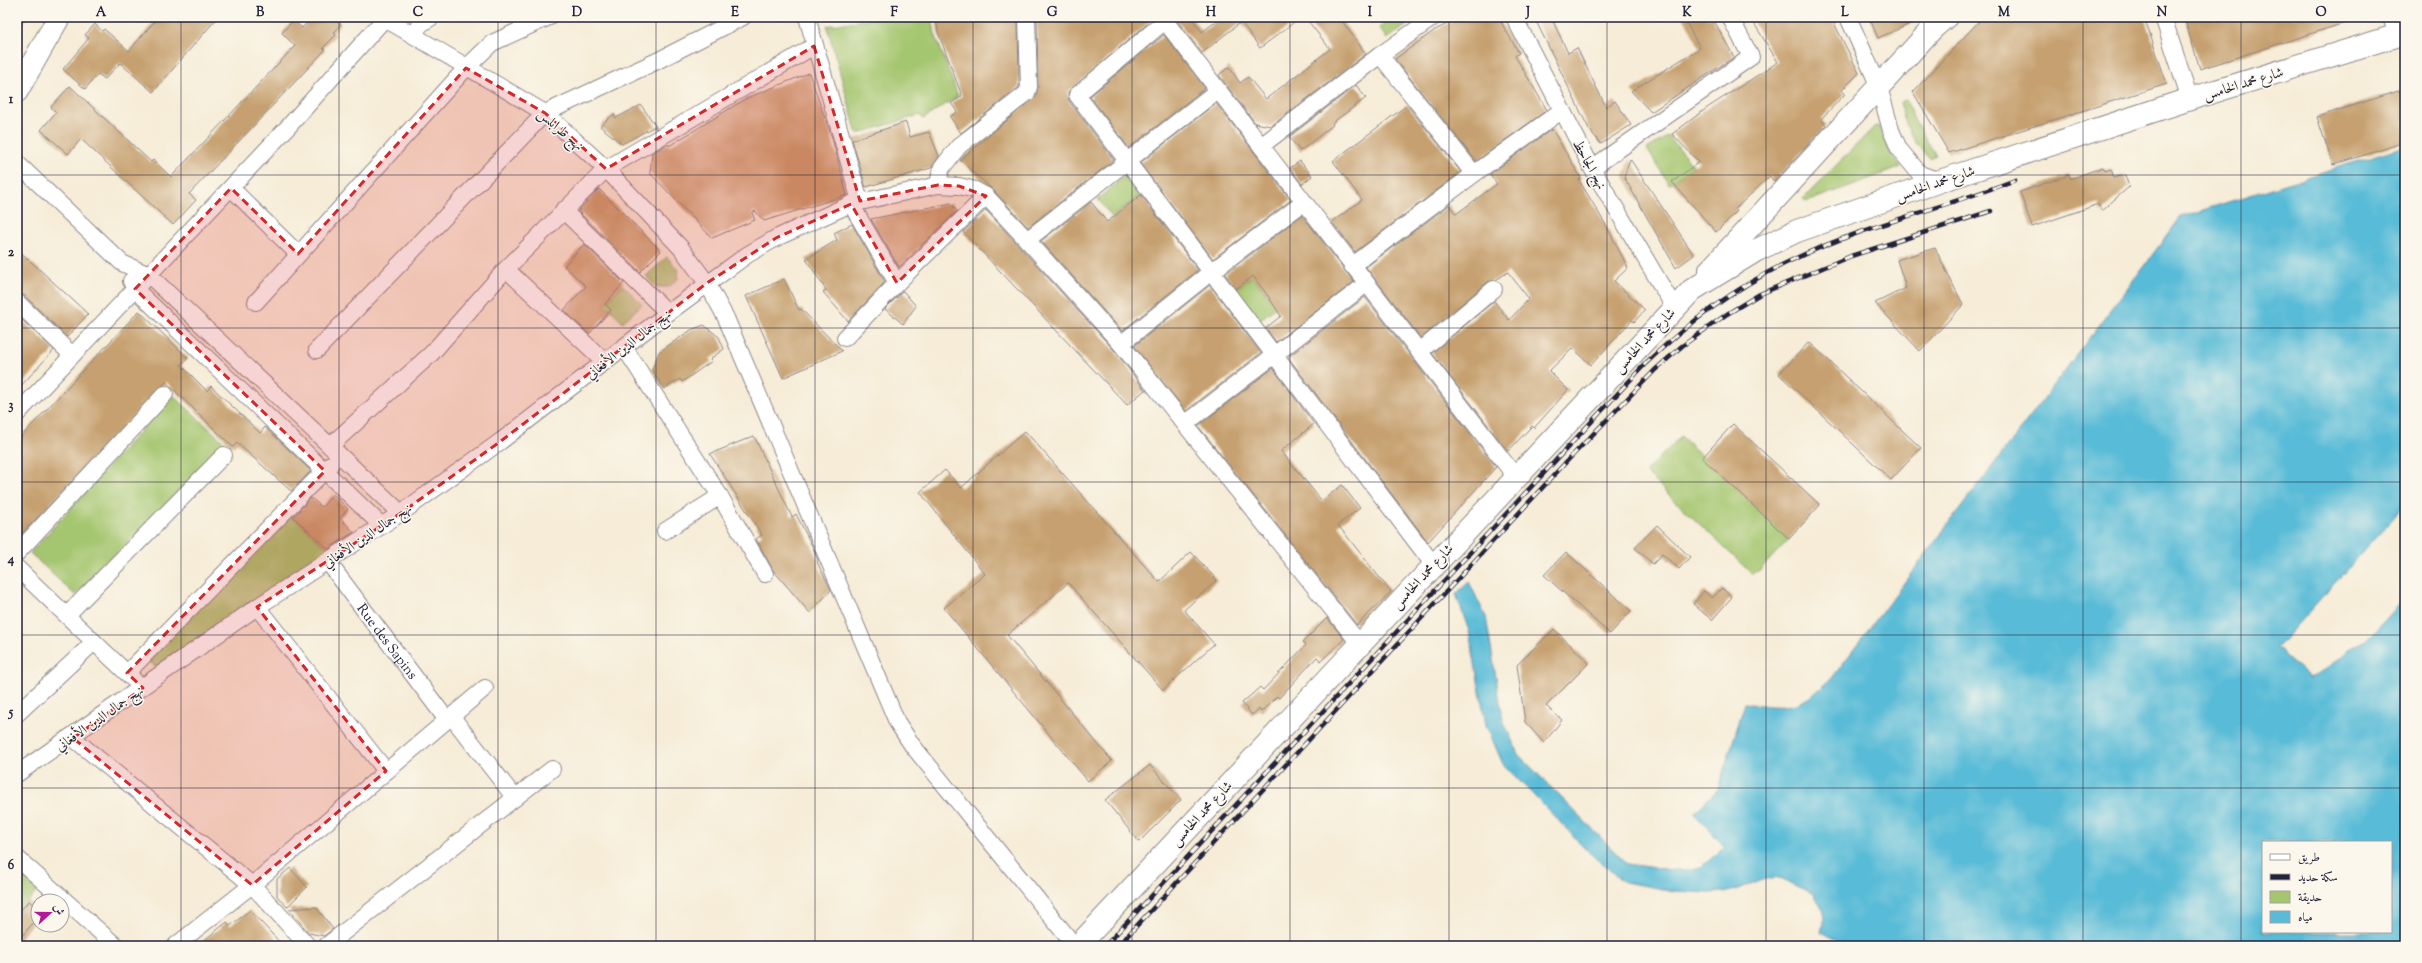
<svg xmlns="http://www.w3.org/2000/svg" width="2422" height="963" font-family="'Sorts Mill Goudy',Amiri,serif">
  <rect width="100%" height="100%" fill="#fbf7ec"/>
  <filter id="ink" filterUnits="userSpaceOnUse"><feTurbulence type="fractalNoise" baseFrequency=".025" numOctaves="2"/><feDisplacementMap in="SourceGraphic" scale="8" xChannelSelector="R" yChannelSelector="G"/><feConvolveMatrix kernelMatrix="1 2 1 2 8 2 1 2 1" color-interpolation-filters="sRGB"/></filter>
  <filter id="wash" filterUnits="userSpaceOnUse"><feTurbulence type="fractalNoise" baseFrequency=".012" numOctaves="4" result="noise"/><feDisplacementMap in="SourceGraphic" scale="16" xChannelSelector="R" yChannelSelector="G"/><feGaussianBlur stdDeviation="0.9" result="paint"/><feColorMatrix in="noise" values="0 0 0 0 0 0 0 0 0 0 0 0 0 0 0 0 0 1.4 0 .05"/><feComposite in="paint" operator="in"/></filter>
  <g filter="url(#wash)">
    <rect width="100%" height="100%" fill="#f6ecd7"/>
    <!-- green -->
    <g fill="#a5c66f" stroke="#647455">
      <polygon points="17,17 26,17 17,35"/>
      <polygon points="881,17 932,17 935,34 958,96 923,119 920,115 857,134 827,26"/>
      <polygon points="1394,17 1419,17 1387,39 1379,28"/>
      <path d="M1906 100 1914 120 1936 155 1931 159C1912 143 1905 125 1900 102Z"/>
      <polygon points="1875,126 1879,126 1890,153 1901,167 1806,202 1803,199"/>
      <polygon points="1668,136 1694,166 1669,184 1647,149"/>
      <polygon points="1125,176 1141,195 1112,217 1098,199"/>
      <polygon points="667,257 678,270 678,279 669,287 656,287 646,276"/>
      <polygon points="1253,276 1276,307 1257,322 1233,291"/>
      <polygon points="623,285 642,304 623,322 605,304"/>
      <polygon points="173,395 226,444 75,595 30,553"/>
      <polygon points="1681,436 1789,539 1760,570 1752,574 1645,472"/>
      <polygon points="289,513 329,550 155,667 148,659"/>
      <polygon points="17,870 40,888 17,914"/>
    </g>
    <!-- water -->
    <path fill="#59bbd7" stroke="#3e6e89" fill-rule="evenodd" d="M2405 146V505L2276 648 2310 679 2342 657 2351 647 2366 640 2405 597V946H1835L1837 941 1821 931 1824 918 1822 908 1814 894 1776 877 1766 879 1732 891 1709 893 1674 891 1624 882 1593 856 1503 764 1486 725 1469 631 1456 594 1469 582 1486 617 1503 720 1518 754 1627 864 1671 870H1686L1701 867 1725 847 1694 813 1718 789 1745 703C1789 709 1799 710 1832 678L2181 217ZM2263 842H2391V932H2263Z"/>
    <g id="blocks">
      <!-- building -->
      <g fill="#c6a06f">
        <polygon points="158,17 218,17 153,92 120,63 105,79 98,74 85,89 63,69 89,38 85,35 95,24 102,31 104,29 129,51"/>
        <polygon points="312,17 333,17 341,24 334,33 336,35 323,48 325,50 189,194 196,200 173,225 81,139 68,154 41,130 56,112 51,107 70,86 151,162 153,160 171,177 295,46 282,33 293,20 302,28"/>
        <polygon points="936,17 1018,18 1019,87 961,133 950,117 957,112 951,103 962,96 938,32"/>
        <polygon points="1037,17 1153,17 1153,19 1068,92 1069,101 1114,160 1028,227 993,190 960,160 1036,96 1038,87"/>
        <polygon points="1174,17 1191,17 1202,32 1222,17 1301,17 1260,48 1241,22 1202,53"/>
        <polygon points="1305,17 1339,17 1366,54 1271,126 1255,123 1219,75 1229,67 1240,83 1248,77 1266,99 1330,49"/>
        <polygon points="1461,17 1498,17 1519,53 1515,56 1547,110 1476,161 1395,59 1435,30"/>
        <polygon points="1534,17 1551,17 1568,53 1577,48 1606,107 1615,101 1631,125 1601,144 1589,129"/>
        <polygon points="1683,17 1712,17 1734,57 1651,112 1631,91 1700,48"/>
        <polygon points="1750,17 1831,17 1859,73 1842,90 1845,94 1821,119 1826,125 1774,182 1770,176 1735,209 1737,211 1716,232 1672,182 1699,162 1672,134 1707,108 1778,62"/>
        <polygon points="1869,17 1926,17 1878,38"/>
        <polygon points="1983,17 2144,17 2167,84 1949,153 1913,92"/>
        <polygon points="2184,17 2354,17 2354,20 2200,69"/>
        <polygon points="1164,35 1205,88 1129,148 1090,96"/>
        <polygon points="809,73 832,138 847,195 764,221 755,211 752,213 755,220 712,238 650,173 652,153 668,144 669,146 747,98"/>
        <polygon points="1356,85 1366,98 1332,123 1333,125 1300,151 1289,137"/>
        <polygon points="2405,89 2405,142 2333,165 2317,117"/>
        <polygon points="1216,103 1291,200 1213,259 1140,163"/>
        <polygon points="641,105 657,128 655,129 655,126 622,144 600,126 614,114 616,118"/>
        <polygon points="1407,105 1461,172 1355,252 1332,222 1362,200 1333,161"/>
        <polygon points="906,122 910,137 929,132 939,156 931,168 866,187 852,140"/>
        <polygon points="1552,129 1581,178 1579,180 1607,227 1628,268 1614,281 1645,310 1634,322 1632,320 1591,365 1573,348 1549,371 1568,390 1534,428 1532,426 1508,451 1432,353 1494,301 1509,320 1529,299 1508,272 1496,280 1488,282 1421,338 1366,267 1449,205 1456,214 1497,184 1490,174"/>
        <polygon points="1630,159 1694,255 1676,268 1624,177"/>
        <polygon points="1300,161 1312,176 1302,184 1290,168"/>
        <polygon points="2103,167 2105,171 2111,169 2114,178 2125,175 2129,187 2101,211 2099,204 2032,227 2020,192 2069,175 2070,179"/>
        <polygon points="599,189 661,251 640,272 578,211"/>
        <polygon points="1141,195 1198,270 1122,331 1041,241 1091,202 1107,222"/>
        <polygon points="951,203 957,211 899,267 871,219"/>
        <polygon points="986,210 1114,350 1145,390 1127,405 963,232"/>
        <polygon points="1302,215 1354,282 1276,342 1266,328 1281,316 1268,296 1253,276 1236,289 1225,274"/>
        <polygon points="852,224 885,282 848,321 823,292 826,290 806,259 837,240 834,233"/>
        <polygon points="584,244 624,283 605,304 611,310 589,334 564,310 586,286 564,266"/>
        <polygon points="1935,248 1963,305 1920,351 1875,303 1906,288 1897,260"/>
        <polygon points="17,249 88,314 67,337 24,295 17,293"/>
        <polygon points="784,279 799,310 801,309 842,351 783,378 746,296"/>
        <polygon points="1210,285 1261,353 1186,411 1134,346"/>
        <polygon points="903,291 916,306 903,324 885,309"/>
        <polygon points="1365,297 1496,467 1428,542 1288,357"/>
        <polygon points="139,311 188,358 181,365 207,391 211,386 260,433 265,427 311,471 291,491 237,443 233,447 166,382 17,539 17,441"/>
        <polygon points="17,315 54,350 17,390"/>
        <polygon points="704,325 719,337 724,349 710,359 712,361 682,382 680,379 664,389 652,370 659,352 691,330"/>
        <polygon points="1809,342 1921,448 1891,480 1779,374"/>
        <polygon points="1273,368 1314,424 1281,451 1322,501 1342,485 1360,508 1338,525 1391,592 1357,625 1198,426"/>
        <polygon points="1733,424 1820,505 1789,539 1702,458"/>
        <polygon points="1025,431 1159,582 1191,552 1217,580 1184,610 1214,644 1163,690 1068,583 1007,635 1112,761 1088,781 944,608 985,574 920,492 945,470 961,488"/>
        <polygon points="754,436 792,517 796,514 813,548 818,561 817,562 831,590 810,613 773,570 756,539 762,535 710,454"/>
        <polygon points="333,494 348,509 340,518 354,532 328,549 293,517 311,498 322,507"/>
        <polygon points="1657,525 1690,557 1679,569 1662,554 1653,564 1635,548"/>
        <polygon points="1566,552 1631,611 1610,634 1544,575"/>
        <polygon points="1722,588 1732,597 1712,620 1693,604 1704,591 1712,598"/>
        <polygon points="1327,618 1344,639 1321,661 1317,657 1279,698 1277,696 1261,712 1259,709 1252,715 1242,703 1260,687 1263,690 1306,645 1303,642"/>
        <polygon points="1554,629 1589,663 1546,706 1562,720 1544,743 1525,722 1517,665"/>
        <polygon points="1150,765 1181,800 1139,842 1105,800"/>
        <polygon points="290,868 307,887 287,907 277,896 277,879"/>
        <polygon points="29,901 38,909 38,917 17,942 17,914"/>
        <polygon points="316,907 333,929 324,936 309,933 289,909"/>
        <polygon points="250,910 283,946 197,946 227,922 230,926"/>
      </g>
    </g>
  </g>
  <g filter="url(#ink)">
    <use href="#blocks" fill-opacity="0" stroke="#8c8789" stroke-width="1"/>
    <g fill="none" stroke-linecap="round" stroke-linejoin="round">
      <!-- street casing -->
      <g stroke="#8c8789" stroke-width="18">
        <g id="street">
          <polyline points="382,17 545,113 606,169 681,248 707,283 726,318 897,722 912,745 1075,946"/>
          <polyline points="807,17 860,201"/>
          <polyline points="1162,17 1515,476"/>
          <polyline points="1514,17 1592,168 1674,307"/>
          <polyline points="1848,17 1879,87 1891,130 1899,149 1920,174 1940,181"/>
          <polyline points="2163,17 2190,99"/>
          <polyline points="2391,17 2397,35"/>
          <polyline points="1165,21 1077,95 1433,564"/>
          <polyline points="413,35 421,24 432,17"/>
          <polyline points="1380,55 1474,174"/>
          <polyline points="1261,146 1380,55 1434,17"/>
          <polyline points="17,163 122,263 149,275 401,513"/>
          <polyline points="1592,168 1751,57 1730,17"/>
          <polyline points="938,185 941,169 959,146 1027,93 1029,87 1027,17"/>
          <polyline points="231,188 298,254"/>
          <polyline points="851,204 897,283"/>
          <polyline points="563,210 668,313"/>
          <polyline points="1027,240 1218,90"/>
          <polyline points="1352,266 1474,174 1561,111"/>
          <polyline points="506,269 605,362"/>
          <polyline points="131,281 135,289 382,526"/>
          <polyline points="17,302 72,355"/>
          <polyline points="256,302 466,68 492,43 549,17"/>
          <polyline points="845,338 897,283 986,196"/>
          <polyline points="1121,344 1211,272 1303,203"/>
          <polyline points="624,347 720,496 765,574"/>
          <polyline points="317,350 545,113 657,61 743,17"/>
          <polyline points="1419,352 1494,289"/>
          <polyline points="17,414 288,127 386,17"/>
          <polyline points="1185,424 1366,284"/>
          <polyline points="330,446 431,354 506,269 606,169 814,46"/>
          <polyline points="665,531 720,496"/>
          <polyline points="17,553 165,394"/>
          <path id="s1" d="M328 562 447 720"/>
          <polyline points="17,568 134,680"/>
          <polyline points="257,607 386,771"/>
          <polyline points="67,615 224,455"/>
          <polyline points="127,673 331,464"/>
          <polyline points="17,714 94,642"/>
          <polyline points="452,717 515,798"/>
          <polyline points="73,738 252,885 308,946"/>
          <polyline points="17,774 257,607 401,513 501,441 668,313 747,255 776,238 851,204 938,185 959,186 975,190 986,196 1027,240 1121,344 1359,643"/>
          <polyline points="17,858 116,946"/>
          <polyline points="175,946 252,885 485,688"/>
          <polyline points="326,946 552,769"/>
        </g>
      </g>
      <!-- primary casing -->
      <g stroke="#8c8789" stroke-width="24">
        <g id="primary">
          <polyline points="17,91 59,17"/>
          <polyline points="1710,270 1932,29 1946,17"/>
          <polyline points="1078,946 1692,290 1757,250 1797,231 1940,181 2190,99 2405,33"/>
        </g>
      </g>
      <!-- street -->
      <use href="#street" stroke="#fff" stroke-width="16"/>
      <!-- primary -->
      <use href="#primary" stroke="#fff" stroke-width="22"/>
      <!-- rail casing -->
      <g stroke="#22223b" stroke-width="4.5">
        <g id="rail">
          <path d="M1105 946 1646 363C1689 322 1736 287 1790 261 1862 226 1941 209 2015 180"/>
          <polyline points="1118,946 1568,460 1655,370 1682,346 1727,314 1760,294 1851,256 1991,211"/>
        </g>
      </g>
      <!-- rail -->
      <use href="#rail" stroke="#fbf7ec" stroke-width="3" stroke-dasharray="9" stroke-linecap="butt"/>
    </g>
  </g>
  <!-- marked area -->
  <path fill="#d62828" fill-opacity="0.2" stroke="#d62828" stroke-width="3" stroke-dasharray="8 5" stroke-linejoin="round" d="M814 46 860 201 938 185 959 186 986 196 897 283 851 204 776 238 707 283 501 441 401 513 257 607 386 771 252 885 73 738 143 688 127 673 325 471 135 289 231 188 298 254 466 68 545 113 606 169Z"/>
  <!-- grid -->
  <path fill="none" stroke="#22223b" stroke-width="1" stroke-opacity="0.55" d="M181 17V946M339 17V946M498 17V946M656 17V946M815 17V946M973 17V946M1132 17V946M1290 17V946M1449 17V946M1607 17V946M1766 17V946M1924 17V946M2083 17V946M2241 17V946M17 175H2405M17 328H2405M17 482H2405M17 635H2405M17 788H2405"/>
  <g text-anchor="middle" stroke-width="3" stroke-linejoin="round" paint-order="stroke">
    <!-- street labels -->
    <g font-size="14" fill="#22223b" stroke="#fbf7ec">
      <text transform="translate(2243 83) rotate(-17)" y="5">شارع محمد الخامس</text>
      <text transform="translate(561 129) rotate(41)" y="5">نهج طرابلس</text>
      <text transform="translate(1590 164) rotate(61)" y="5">نهج الجاحظ</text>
      <text transform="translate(1935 183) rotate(-19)" y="5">شارع محمد الخامس</text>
      <text transform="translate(1644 340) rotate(-47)" y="5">شارع محمد الخامس</text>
      <text transform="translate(628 344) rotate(-38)" y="5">نهج جمال الدين الأفغاني</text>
      <text transform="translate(367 535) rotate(-34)" y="5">نهج جمال الدين الأفغاني</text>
      <text transform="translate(1422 576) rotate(-47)" y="5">شارع محمد الخامس</text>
      <text dy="5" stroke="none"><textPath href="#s1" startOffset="99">Rue des Sapins</textPath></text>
      <text transform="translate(99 718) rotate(-35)" y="5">نهج جمال الدين الأفغاني</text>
      <text transform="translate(1201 813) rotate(-47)" y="5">شارع محمد الخامس</text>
    </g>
  </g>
  <!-- margin -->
  <rect width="2422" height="963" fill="none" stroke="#fbf7ec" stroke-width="44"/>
  <!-- legend -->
  <rect x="2262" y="841" width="130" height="92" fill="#fbf7ec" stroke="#a4a2a5"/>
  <rect x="2270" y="854" width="20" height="6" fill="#ffffff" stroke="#a4a2a5"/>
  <text x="2298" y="861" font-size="12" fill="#22223b">طريق</text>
  <rect x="2270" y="874" width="20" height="6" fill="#22223b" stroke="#a4a2a5"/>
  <text x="2298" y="881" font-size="12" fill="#22223b">سكة حديد</text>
  <rect x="2270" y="891" width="20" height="12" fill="#a5c66f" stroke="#a4a2a5"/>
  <text x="2298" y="901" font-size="12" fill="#22223b">حديقة</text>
  <rect x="2270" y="911" width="20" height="12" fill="#59bbd7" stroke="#a4a2a5"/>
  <text x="2298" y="921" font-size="12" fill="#22223b">مياه</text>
  <!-- north arrow -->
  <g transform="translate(50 913) rotate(69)"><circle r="19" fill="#fbf7ec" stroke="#a4a2a5"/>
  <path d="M0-3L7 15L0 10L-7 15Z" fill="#b5179e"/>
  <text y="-6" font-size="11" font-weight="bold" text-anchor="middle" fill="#22223b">ش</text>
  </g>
  <rect x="22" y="22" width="2378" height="919" fill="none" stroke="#22223b" stroke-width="1.5"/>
  <g font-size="13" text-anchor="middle" font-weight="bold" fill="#22223b">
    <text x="101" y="16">A</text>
    <text x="260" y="16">B</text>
    <text x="418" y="16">C</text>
    <text x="577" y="16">D</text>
    <text x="735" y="16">E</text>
    <text x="894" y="16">F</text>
    <text x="1052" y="16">G</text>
    <text x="1211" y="16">H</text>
    <text x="1370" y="16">I</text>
    <text x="1528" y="16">J</text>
    <text x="1687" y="16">K</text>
    <text x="1845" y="16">L</text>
    <text x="2004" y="16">M</text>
    <text x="2162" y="16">N</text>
    <text x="2321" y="16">O</text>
    <text x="11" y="103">1</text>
    <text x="11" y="256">2</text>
    <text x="11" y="409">3</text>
    <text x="11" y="563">4</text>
    <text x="11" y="716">5</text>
    <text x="11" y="869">6</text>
  </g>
</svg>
